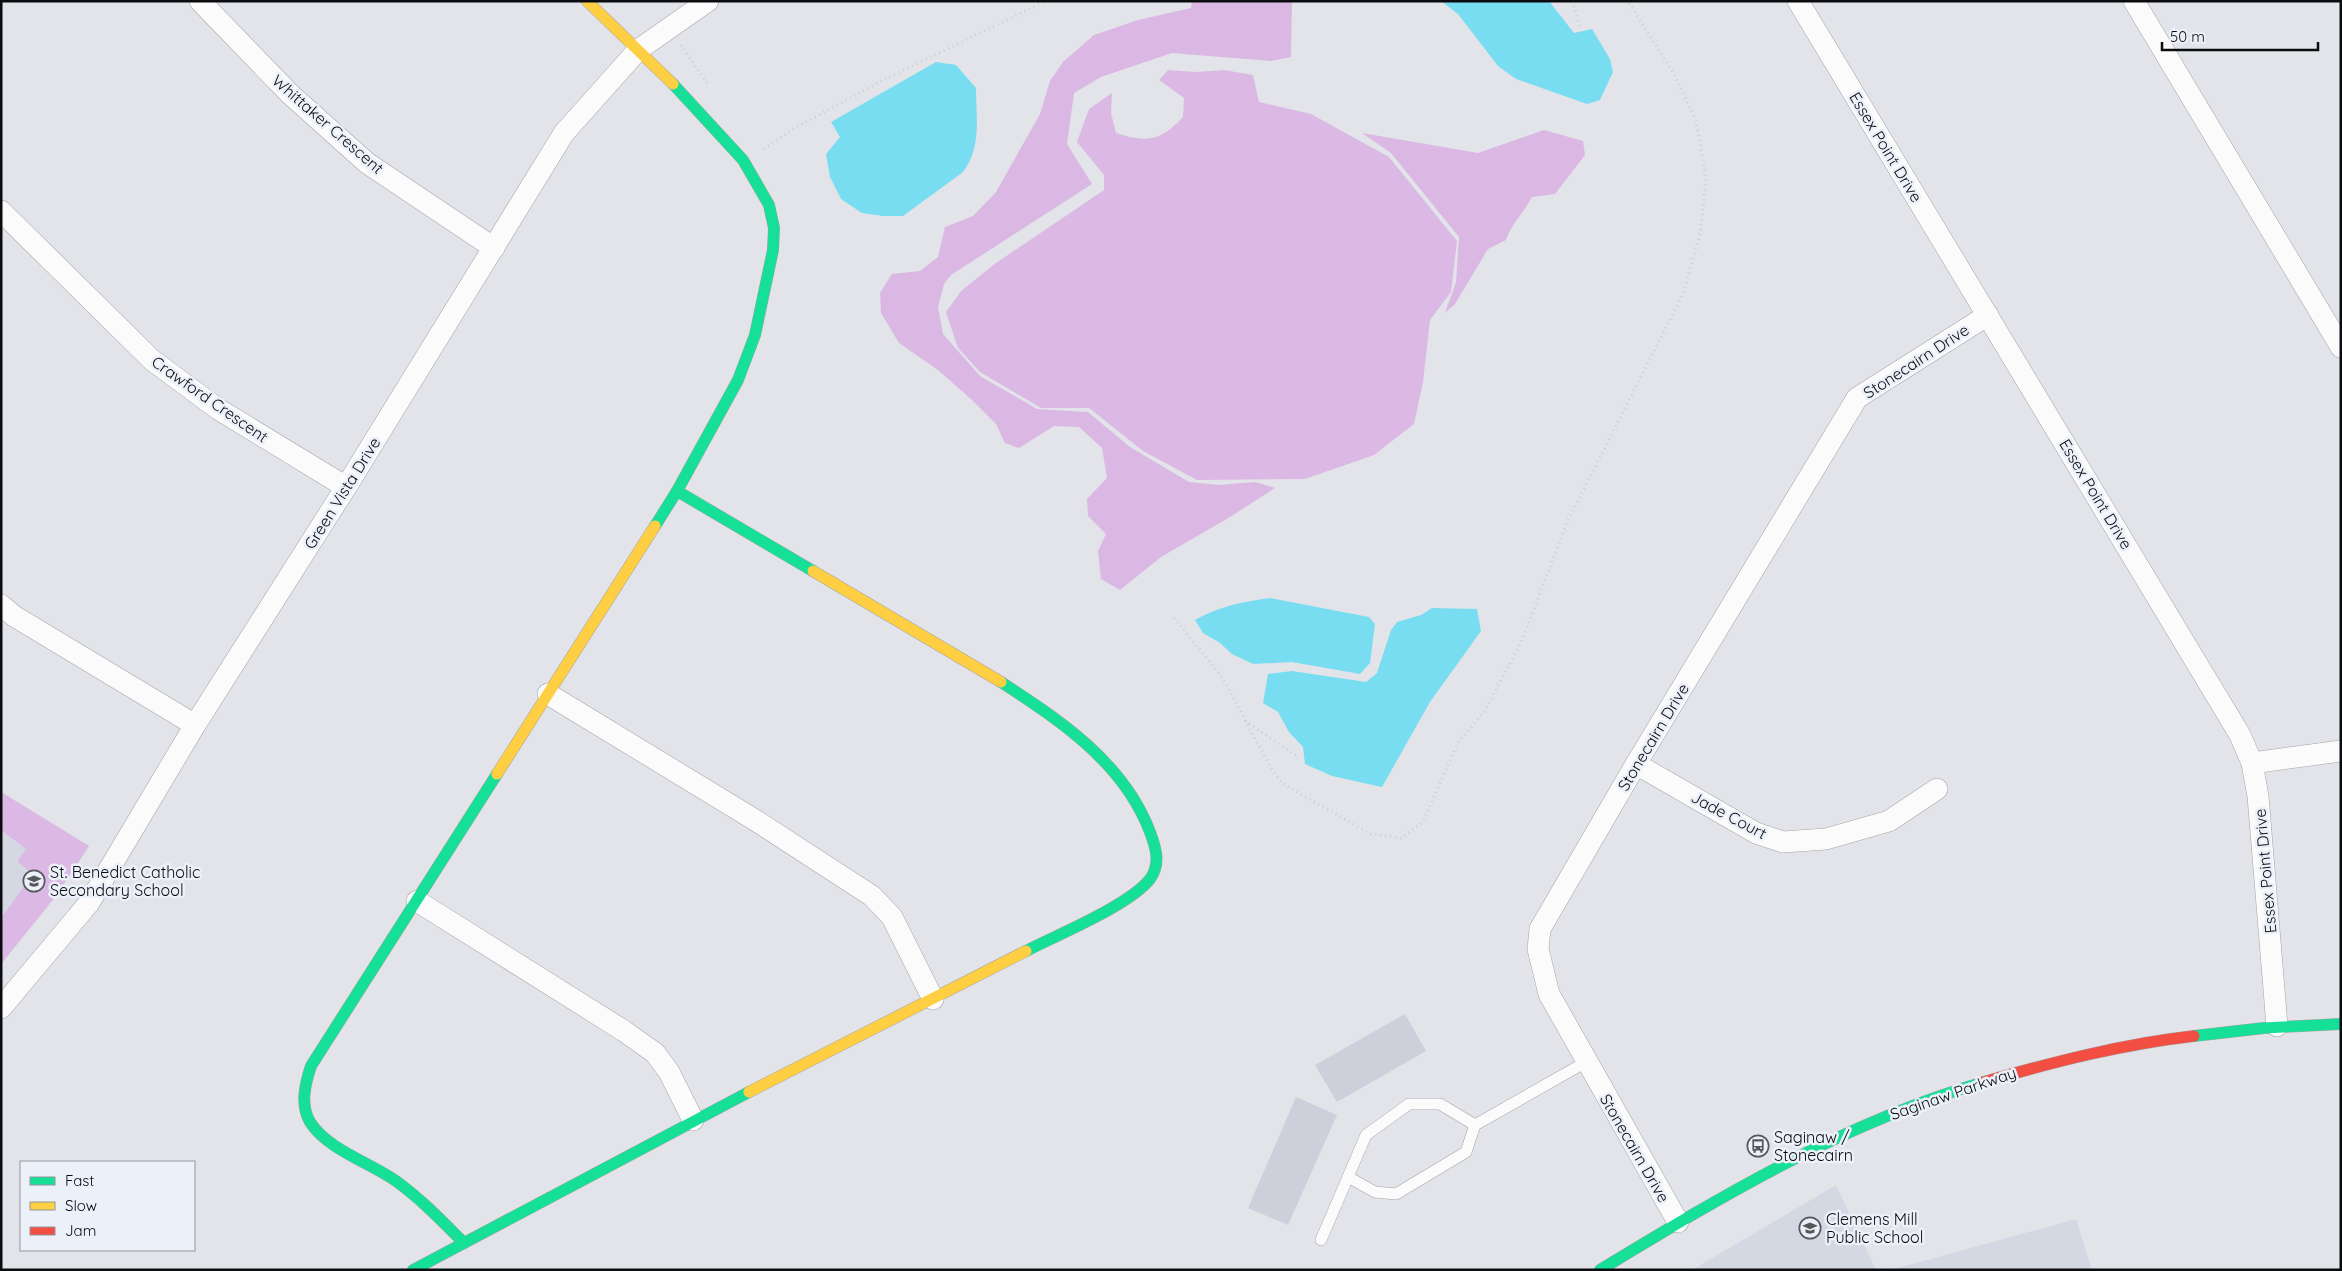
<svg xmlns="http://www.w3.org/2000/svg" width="2342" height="1271" font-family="Quicksand,sans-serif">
  <rect width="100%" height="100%" fill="#e2e4e9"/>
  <!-- built -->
  <g fill="#d4d8e3">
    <polygon points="1,792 89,846 56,896 1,964"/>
    <polygon points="1836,1185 1876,1270 1692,1270"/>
    <polygon points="2076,1219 2092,1270 1891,1270"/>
  </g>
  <!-- green -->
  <g fill="#dbb9e4">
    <path d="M1168 70 1196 72 1224 70 1253 75 1259 102 1311 114 1389 157 1457 241 1451 292 1430 320 1423 382 1414 424 1374 455 1305 479 1197 480 1143 451 1089 408H1041L980 372 958 348 946 312 961 291 996 263 1104 190V175L1077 142 1089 109 1112 93 1111 113 1116 133C1148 143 1161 141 1183 117L1184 98 1159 80Z"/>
    <polygon points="1,792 89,846 56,896 1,964 1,918 33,874 19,863 18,860 26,849 1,830"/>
  </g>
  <!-- forest -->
  <g fill="#dab8e3">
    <polygon points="1192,1 1292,1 1291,57 1271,61 1172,53 1101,77 1074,93 1067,144 1092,184 951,275 944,284 938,307 943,334 980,376 1037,409 1088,412 1130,447 1189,482 1218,485 1255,482 1275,488 1230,517 1161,557 1120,590 1101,579 1098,551 1106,534 1088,516 1087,499 1107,478 1102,448 1079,427 1054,426 1019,448 1005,443 996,424 972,400 938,370 899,343 881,313 880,293 892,274 920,271 938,257 945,227 973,216 996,192 1040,114 1050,81 1063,62 1094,35 1138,20 1191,8"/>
    <path d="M1544 130 1583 141 1585 155 1555 194 1532 197C1524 212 1511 225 1506 240L1488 249 1455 304 1445 313 1456 282 1459 237 1391 153 1362 133 1478 153Z"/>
  </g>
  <!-- water -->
  <g fill="#78ddf1">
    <polygon points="1441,1 1549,1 1574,33 1592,29 1610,59 1613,72 1600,100 1587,104 1516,79 1498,66 1458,14"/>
    <path d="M936 62 956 65 976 88C976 117 982 147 963 172L903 216H883L862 213 841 199 830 177 826 154 840 137 831 122Z"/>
    <path d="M1270 598 1369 617 1375 624 1370 663 1360 674 1292 662 1253 664 1232 654 1220 643 1203 633 1195 620C1220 606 1242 602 1270 598Z"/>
    <polygon points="1432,608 1477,609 1481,631 1430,702 1382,787 1332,776 1305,764 1303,747 1289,732 1278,712 1263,703 1268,674 1292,671 1366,682 1377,673 1391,630 1397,622 1421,615"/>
  </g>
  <!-- building -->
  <g fill="#cfcfdb">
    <polygon points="1405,1014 1426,1051 1337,1102 1315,1065"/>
    <polygon points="1296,1097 1337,1115 1288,1225 1248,1208"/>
  </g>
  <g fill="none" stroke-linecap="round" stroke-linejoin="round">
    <!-- lane casing -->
    <g stroke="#a3a4a8" stroke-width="12">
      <g id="lane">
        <polyline points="1348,1177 1375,1192 1396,1194 1466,1152 1475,1125"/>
        <polyline points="1321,1240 1366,1135 1409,1104 1440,1104 1475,1125 1586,1062"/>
      </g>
    </g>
    <!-- street casing -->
    <g stroke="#a3a4a8" stroke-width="22">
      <g id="street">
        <polyline points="200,1 290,94 367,163 494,248"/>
        <polyline points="1798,1 2240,735 2252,763 2258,796 2277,1026"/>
        <polyline points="2134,1 2341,347"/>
        <polyline points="1,211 152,360 218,409 346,487"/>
        <polyline points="1,605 14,616 195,725"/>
        <polyline points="548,694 755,820 872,896 892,917 933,999"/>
        <polyline points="2252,763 2341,751"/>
        <polyline points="1636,764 1756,833 1783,842 1826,839 1889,821 1937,789"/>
        <polyline points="417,901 624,1031 655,1053 669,1072 693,1120"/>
        <polyline points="1,1008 89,903 195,725 346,487 564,133 638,50 708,1"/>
        <polyline points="1678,1222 1549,994 1538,949 1540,929 1636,764 1857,398 1988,315"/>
      </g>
    </g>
    <!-- fast casing -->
    <g stroke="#a3a4a8" stroke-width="12">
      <g id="fast">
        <polyline points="677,491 813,571"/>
        <polyline points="655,526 677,491 738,380 755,335 773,250 774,228 769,205 743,160 673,84"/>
        <path d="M1001 682C1061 721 1124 763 1150 832 1156 848 1161 864 1150 879 1130 905 1057 935 1026 951"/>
        <polyline points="2194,1036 2264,1028 2341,1024"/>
        <path d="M464 1243C442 1221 421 1199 396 1181 369 1162 328 1150 310 1122 300 1105 305 1084 311 1066L497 774"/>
        <polyline points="413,1270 749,1092"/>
        <path d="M1600 1270C1722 1196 1845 1122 1984 1082"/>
      </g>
    </g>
    <!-- slow casing -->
    <g stroke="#a3a4a8" stroke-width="12">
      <g id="slow">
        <polyline points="587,1 673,84"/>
        <polyline points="813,571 1001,682"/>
        <polyline points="497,774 655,526"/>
        <polyline points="749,1092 1026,951"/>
      </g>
    </g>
    <!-- jam casing -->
    <g stroke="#a3a4a8" stroke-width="12">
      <path id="jam" d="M1984 1082C2053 1062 2123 1044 2194 1036"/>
    </g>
    <!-- path -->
    <g stroke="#ceced0" stroke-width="3" stroke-dasharray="1 4" stroke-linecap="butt">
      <polyline points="1572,1 1580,27"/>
      <polyline points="681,45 707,83"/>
      <polyline points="764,149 793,129 885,79 1046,1"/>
      <polyline points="1174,618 1222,677 1273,772 1286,786 1371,834 1401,838 1423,822 1458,742 1484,712 1523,638 1567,522 1684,292 1700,234 1706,179 1696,121 1674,74 1628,1"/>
      <polyline points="1245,721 1298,757"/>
    </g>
    <!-- lane -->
    <use href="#lane" stroke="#fbfbfc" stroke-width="11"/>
    <!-- street -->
    <use href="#street" stroke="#fbfbfc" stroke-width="21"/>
    <!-- fast -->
    <use href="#fast" stroke="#16e098" stroke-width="11"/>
    <!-- slow -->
    <use href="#slow" stroke="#ffcf43" stroke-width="11"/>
    <!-- jam -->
    <use href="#jam" stroke="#f24e42" stroke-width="11"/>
  </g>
  <!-- icons -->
  <defs>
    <g id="school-ring" transform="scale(1.125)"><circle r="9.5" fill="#ecf0f9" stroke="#56585b" stroke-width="1.5"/><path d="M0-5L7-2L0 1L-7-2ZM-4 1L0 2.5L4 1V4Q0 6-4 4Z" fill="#56585b"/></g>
    <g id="bus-ring" transform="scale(1.125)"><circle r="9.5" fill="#ecf0f9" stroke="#56585b" stroke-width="1.5"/><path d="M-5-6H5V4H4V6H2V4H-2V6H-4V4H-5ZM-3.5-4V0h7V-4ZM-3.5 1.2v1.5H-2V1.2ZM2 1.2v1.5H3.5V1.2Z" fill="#56585b"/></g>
  </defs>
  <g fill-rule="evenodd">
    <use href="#school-ring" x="34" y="881"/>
    <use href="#bus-ring" x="1758" y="1146"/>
    <use href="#school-ring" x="1810" y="1228"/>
  </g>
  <g text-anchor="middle" stroke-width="5" stroke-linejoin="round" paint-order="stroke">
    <!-- street labels -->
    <g font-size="16" fill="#0a0c0f" stroke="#ecf0f9">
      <text transform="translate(328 124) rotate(41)" y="6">Whittaker Crescent</text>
      <text transform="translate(1886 147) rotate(59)" y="6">Essex Point Drive</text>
      <text transform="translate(1916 361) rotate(-33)" y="6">Stonecairn Drive</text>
      <text transform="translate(210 399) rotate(35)" y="6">Crawford Crescent</text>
      <text transform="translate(342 493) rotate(-58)" y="6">Green Vista Drive</text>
      <text transform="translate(2096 494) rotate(59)" y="6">Essex Point Drive</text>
      <text transform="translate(1653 737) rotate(-59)" y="6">Stonecairn Drive</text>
      <text transform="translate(1729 815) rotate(28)" y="6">Jade Court</text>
      <text transform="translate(2265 871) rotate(-95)" y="6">Essex Point Drive</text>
      <text transform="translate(1953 1093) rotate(-19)" y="6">Saginaw Parkway</text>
      <text transform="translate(1635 1148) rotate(60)" y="6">Stonecairn Drive</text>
    </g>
    <!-- poi labels -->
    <g font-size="16" fill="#0a0c0f" stroke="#ecf0f9" text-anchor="start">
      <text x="50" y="878">St. Benedict Catholic<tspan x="50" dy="18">Secondary School</tspan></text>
      <text x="1774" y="1143">Saginaw /<tspan x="1774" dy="18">Stonecairn</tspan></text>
      <text x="1826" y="1225">Clemens Mill<tspan x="1826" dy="18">Public School</tspan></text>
    </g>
  </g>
  <!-- border -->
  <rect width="2342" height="1271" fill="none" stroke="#0a0c0f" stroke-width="5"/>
  <!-- legend -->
  <rect x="20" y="1161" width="175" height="90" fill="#ecf0f9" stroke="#92959b"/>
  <rect x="30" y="1177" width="25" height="8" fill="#16e098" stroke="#92959b"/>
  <text x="65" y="1186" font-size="15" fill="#0a0c0f">Fast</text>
  <rect x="30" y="1202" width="25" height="8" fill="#ffcf43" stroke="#92959b"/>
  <text x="65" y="1211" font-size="15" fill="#0a0c0f">Slow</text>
  <rect x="30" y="1227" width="25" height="8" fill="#f24e42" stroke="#92959b"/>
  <text x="65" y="1236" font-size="15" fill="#0a0c0f">Jam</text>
  <!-- scale -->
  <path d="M2162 42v8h156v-8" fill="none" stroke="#0a0c0f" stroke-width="2.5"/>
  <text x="2170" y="42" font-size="15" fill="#0a0c0f" stroke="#ecf0f9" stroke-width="4" paint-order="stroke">50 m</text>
</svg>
